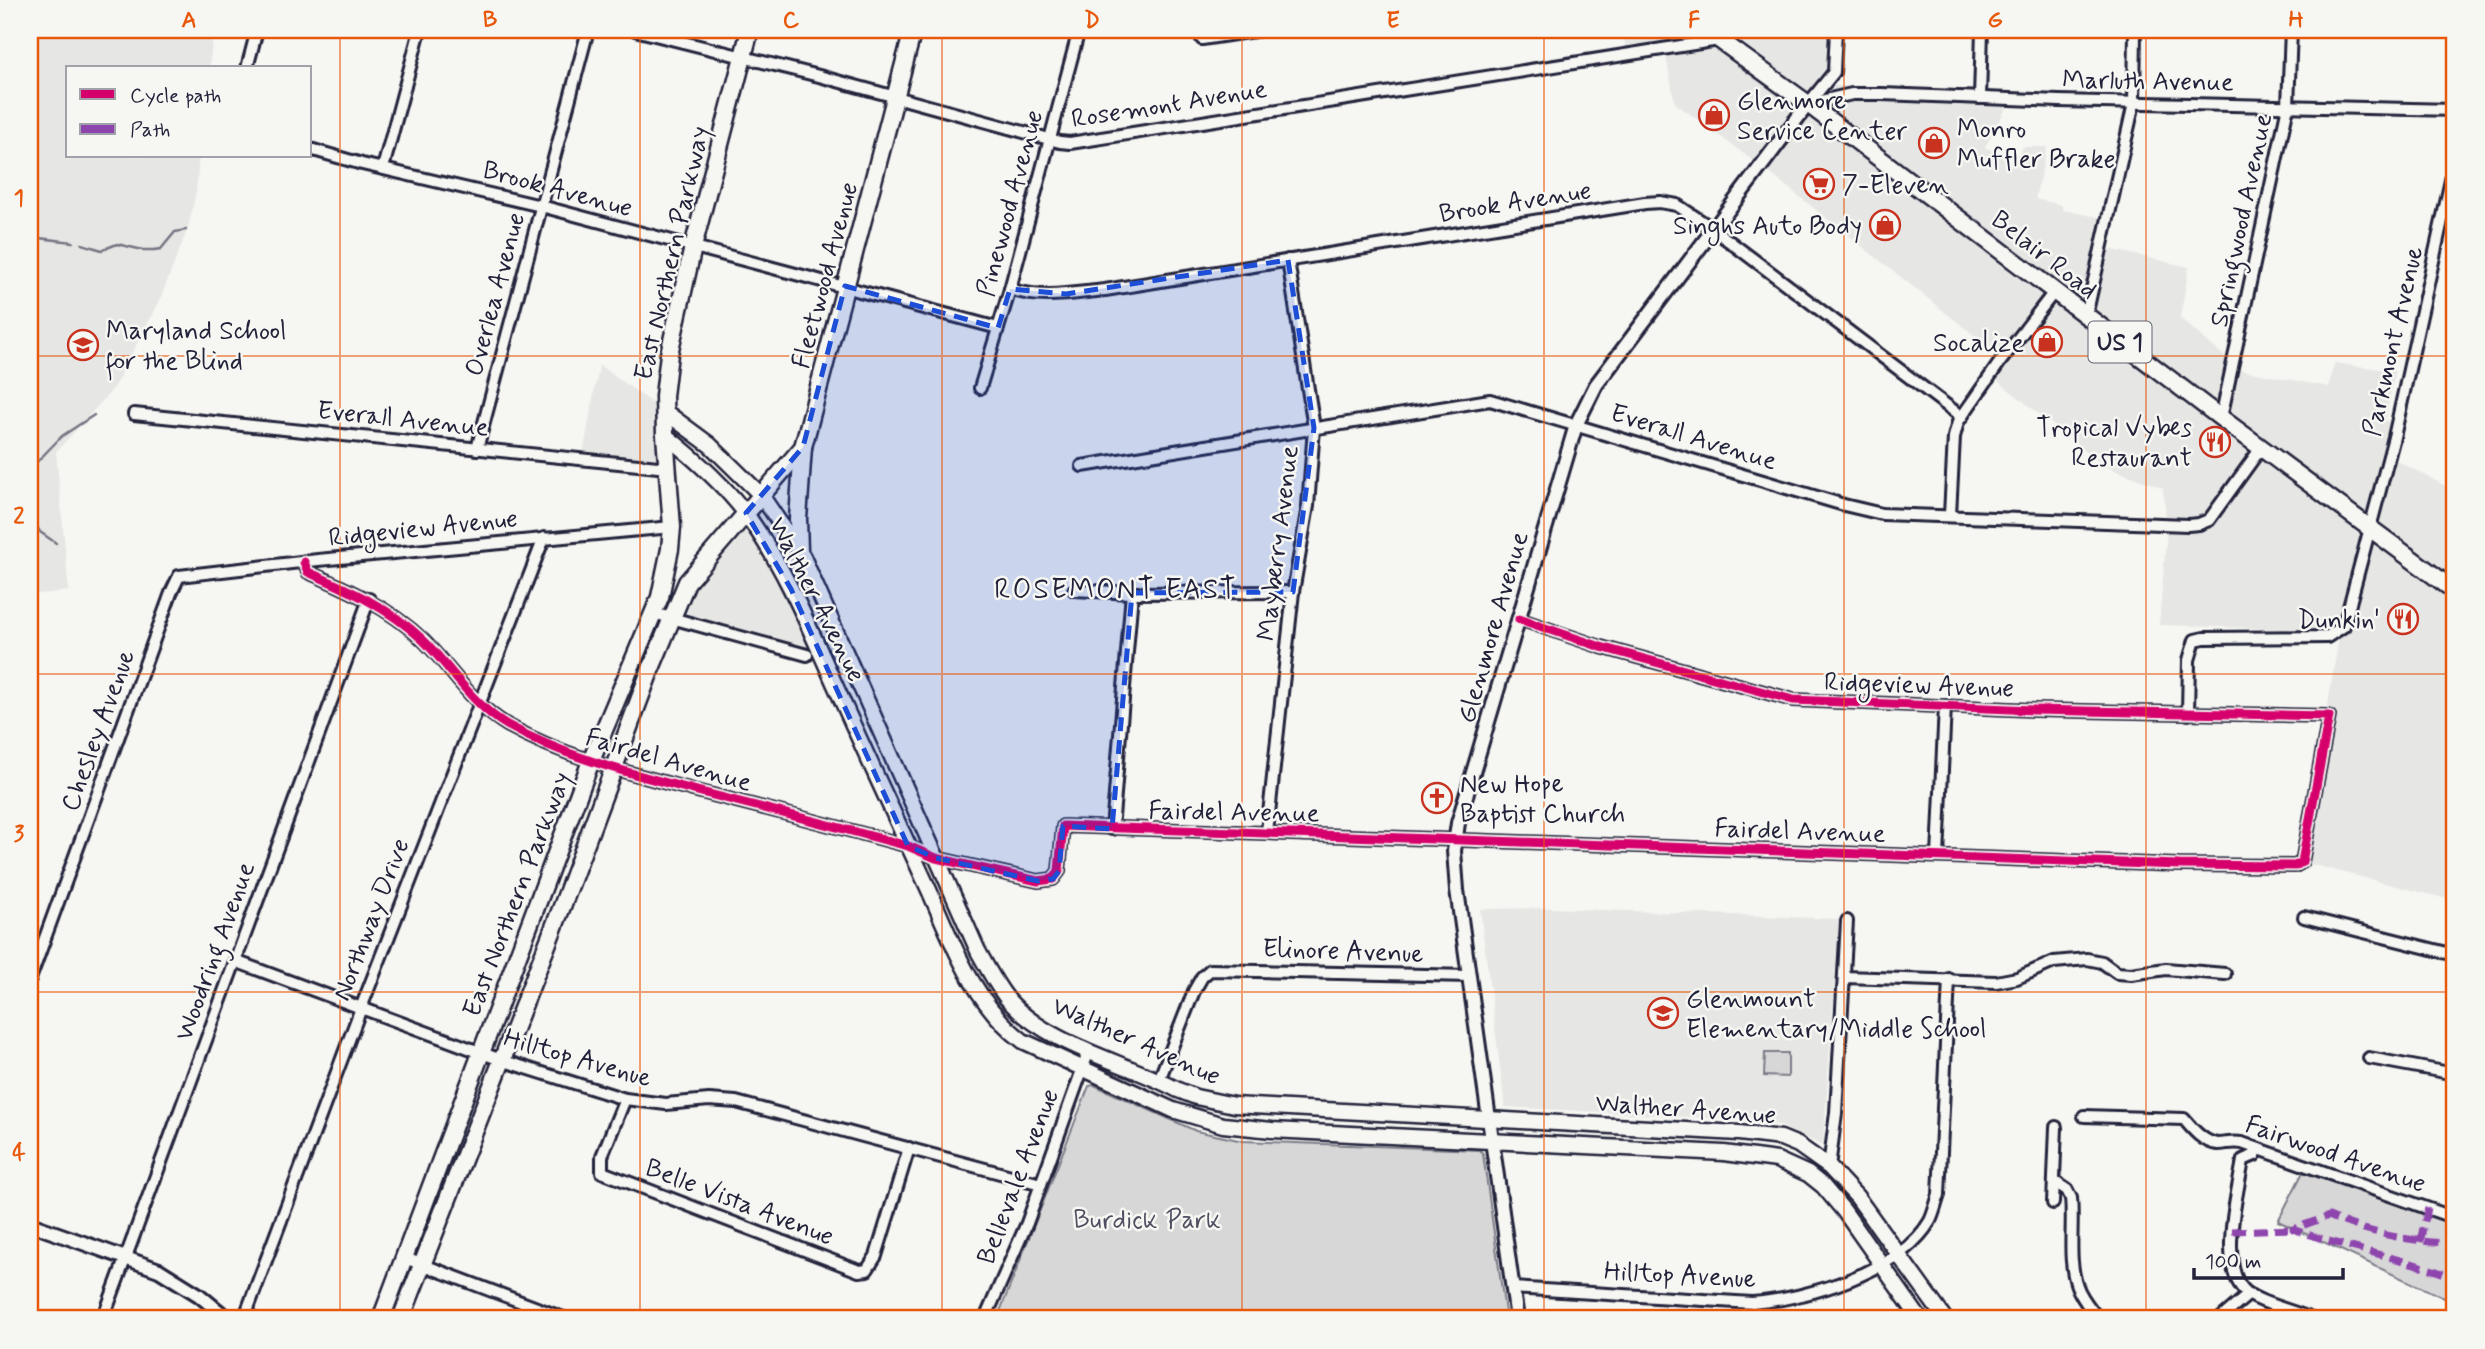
<svg xmlns="http://www.w3.org/2000/svg" width="2485" height="1349" font-family="Mynerve,sans-serif">
  <rect width="100%" height="100%" fill="#f6f6f2"/>
  <filter id="ink" filterUnits="userSpaceOnUse"><feTurbulence type="fractalNoise" baseFrequency=".0143" numOctaves="2"/><feDisplacementMap in="SourceGraphic" scale="14" xChannelSelector="R" yChannelSelector="G"/><feConvolveMatrix kernelMatrix="1 2 1 2 8 2 1 2 1" color-interpolation-filters="sRGB"/></filter>
  <g filter="url(#ink)">
    <!-- built -->
    <g fill="#e6e6e4">
      <polygon points="30,30 214,30 209,68 68,68 68,156 199,156 196,192 188,228 159,302 113,389 56,452 69,591 30,595"/>
      <polygon points="1623,30 1840,30 1839,71 1832,86 1845,86 1847,97 2009,103 1985,147 2014,163 2023,147 2047,147 2035,199 2062,205 2062,210 2114,220 2109,249 2189,267 2180,318 2240,370 2329,387 2334,363 2395,371 2385,421 2397,423 2390,457 2455,491 2455,901 2302,862 2340,631 2159,625 2167,529 2163,488 2104,466 1997,380 2008,362 1767,171 1675,103 1663,41 1625,46"/>
      <polygon points="599,365 668,414 668,468 582,460"/>
      <polygon points="755,503 797,568 840,660 673,618 692,578"/>
      <polygon points="1551,908 1839,919 1823,1146 1779,1125 1727,1119 1505,1107 1480,909"/>
    </g>
    <!-- green -->
    <g fill="#d7d7d7" stroke="#7c7c89" stroke-width="2">
      <polygon points="1765,1053 1788,1053 1788,1077 1764,1076"/>
      <polygon points="1094,1085 1196,1131 1243,1141 1480,1150 1483,1154 1506,1319 997,1319 1089,1086"/>
      <polygon points="2303,1172 2455,1225 2455,1303 2278,1221"/>
    </g>
    <g fill="none" stroke-linecap="round" stroke-linejoin="round">
      <!-- stream -->
      <g stroke="#757583" stroke-width="2.5">
        <polyline points="30,237 73,242"/>
        <polyline points="82,244 102,250 117,244 143,250 154,250 161,249 175,232 186,230"/>
        <polyline points="30,469 62,436 94,415"/>
        <polyline points="30,515 40,532 56,543"/>
      </g>
      <!-- minor casing -->
      <g stroke="#22223b" stroke-width="16">
        <g id="minor">
          <polyline points="635,30 819,76 1060,142 1070,143 1719,40"/>
          <polyline points="1198,30 1202,39 1261,30"/>
          <polyline points="247,68 257,30"/>
          <polyline points="1980,98 1982,30"/>
          <polyline points="1808,104 1852,94 1882,94 2059,101 2455,110"/>
          <polyline points="1808,104 1834,72 1836,30"/>
          <polyline points="310,149 362,164 541,206 998,328"/>
          <polyline points="383,168 420,30"/>
          <path d="M1010 289C1040 300 1074 293 1105 290L1645 203 1660 202 1677 205 1713 229 1962 417"/>
          <polyline points="2086,316 2134,103 2135,30"/>
          <polyline points="980,388 1010,289 1079,30"/>
          <polyline points="134,414 668,468"/>
          <polyline points="2221,418 2288,106 2291,30"/>
          <polyline points="477,449 588,30"/>
          <polyline points="1082,466 1490,400 1844,505 1882,514 2188,525 2199,524 2209,520 2261,448"/>
          <polyline points="1950,515 1954,437 1958,422 2000,362 2054,292"/>
          <path d="M304 562 308 572C349 590 388 607 422 639 451 667 471 704 507 725 566 758 633 774 697 791 768 809 838 827 908 846L936 858 1038 881 1053 879 1059 871 1063 826 2179 865 2295 866 2302 862 2329 716 2034 710 1793 700 1601 647 1519 619"/>
          <polyline points="1074,590 1132,593 1293,592"/>
          <polyline points="653,613 807,655"/>
          <polyline points="2188,714 2189,660 2195,640 2204,638 2327,637 2344,626 2394,437 2455,162"/>
          <polyline points="1112,829 1132,593"/>
          <polyline points="1267,832 1293,592 1308,506 1314,428 1288,260"/>
          <polyline points="1938,856 1945,706"/>
          <polyline points="2304,917 2455,955"/>
          <polyline points="235,961 501,1060 625,1099 666,1104 709,1100 736,1102 1041,1184"/>
          <polyline points="1844,977 1996,982 2017,978 2054,962 2087,959 2102,962 2117,973 2131,974 2166,969 2225,974"/>
          <polyline points="30,979 171,593 179,576 318,560 672,527"/>
          <polyline points="2369,1058 2455,1074"/>
          <polyline points="1159,1080 1194,991 1202,977 1210,970 1470,976"/>
          <polyline points="625,1099 602,1156 602,1172 859,1271 867,1270 876,1256 909,1148"/>
          <path d="M2084 1116 2184 1119C2192 1129 2204 1143 2218 1144 2226 1144 2232 1141 2242 1143L2455 1218"/>
          <path d="M2258 1149 2255 1155 2243 1160C2238 1193 2215 1273 2250 1295 2268 1306 2292 1310 2311 1319"/>
          <polyline points="1829,1167 1836,1113 1847,921"/>
          <path d="M2055 1182 2067 1190 2071 1198C2074 1226 2067 1259 2077 1286 2081 1298 2091 1309 2098 1319"/>
          <polyline points="2053,1203 2056,1127"/>
          <polyline points="405,1258 566,1319"/>
          <path d="M1512 1288 1752 1303C1807 1299 1901 1271 1930 1221 1934 1213 1936 1203 1939 1195L1949 979"/>
          <polyline points="103,1319 369,599"/>
          <polyline points="244,1319 361,1008 544,538"/>
          <polyline points="985,1319 1027,1223 1086,1059 1084,1048"/>
          <polyline points="2220,1319 2249,1294"/>
        </g>
      </g>
      <!-- tertiary casing -->
      <g stroke="#22223b" stroke-width="18">
        <g id="tertiary">
          <polyline points="30,1224 159,1270 199,1295 228,1319"/>
          <polyline points="1517,1319 1457,890 1454,851 1458,823 1576,425 1596,385 1808,104"/>
        </g>
      </g>
      <!-- secondary casing -->
      <g stroke="#22223b" stroke-width="19">
        <g id="secondary">
          <path d="M664 411 710 445 761 495 803 557 978 951C988 969 997 987 1010 1002 1050 1046 1126 1062 1178 1090L1196 1097 1234 1105 1739 1133 1781 1138 1798 1145 1829 1167 1857 1197 1945 1319"/>
          <path d="M665 435C693 457 731 491 751 521 789 575 813 637 840 696 869 761 899 825 929 890 953 944 974 1004 1023 1041L1173 1110 1223 1125 1272 1130 1724 1153 1777 1160 1808 1174 1823 1186 1844 1211 1920 1319"/>
        </g>
      </g>
      <!-- primary casing -->
      <g stroke="#22223b" stroke-width="21">
        <g id="primary">
          <polyline points="1706,30 1808,104 2221,418 2455,591"/>
          <polyline points="799,551 798,519 803,447"/>
          <polyline points="381,1319 591,761 660,597 670,549 672,527 665,435 664,396 669,354 693,247 750,30"/>
          <polyline points="401,1319 563,904 650,671 687,582 803,447 913,30"/>
        </g>
      </g>
      <!-- minor -->
      <use href="#minor" stroke="#f6f6f2" stroke-width="10"/>
      <!-- tertiary -->
      <use href="#tertiary" stroke="#f6f6f2" stroke-width="12"/>
      <!-- secondary -->
      <use href="#secondary" stroke="#f6f6f2" stroke-width="14"/>
      <!-- primary -->
      <use href="#primary" stroke="#f6f6f2" stroke-width="16"/>
      <!-- quiet -->
      <g stroke="#8e44ad" stroke-width="7" stroke-dasharray="14 7" stroke-linecap="butt">
        <polyline points="2232,1231 2293,1229"/>
        <polyline points="2420,1242 2428,1208"/>
        <path d="M2455 1252 2448 1243C2407 1241 2367 1233 2329 1216L2293 1229C2346 1249 2403 1257 2455 1278"/>
      </g>
      <!-- cycleway casing -->
      <g stroke="#f6f6f2" stroke-width="13">
        <path id="cycleway" d="M304 562 308 572C349 590 388 607 422 639 451 667 471 704 507 725 566 758 633 774 697 791 768 809 838 827 908 846L936 858 1038 881 1053 879 1059 871 1063 826 2179 865 2295 866 2302 862 2329 716 2034 710 1793 700 1601 647 1519 619"/>
      </g>
      <!-- cycleway -->
      <use href="#cycleway" stroke="#d6006c" stroke-width="9"/>
    </g>
  </g>
  <!-- marked area -->
  <path fill="#1d4ed8" fill-opacity="0.2" stroke="#1d4ed8" stroke-width="5" stroke-dasharray="14 9" stroke-linejoin="round" d="M1288 260 1314 428 1293 592 1132 593 1112 829 1063 826 1059 871 1053 879 1038 881 936 858 908 846 791 589 746 513 803 447 845 286 998 328 1010 289 1066 294Z"/>
  <!-- grid -->
  <path fill="none" stroke="#e8590c" stroke-width="2" stroke-opacity="0.55" d="M340 30V1319M640 30V1319M942 30V1319M1242 30V1319M1544 30V1319M1844 30V1319M2146 30V1319M30 356H2455M30 674H2455M30 992H2455"/>
  <!-- icons -->
  <defs>
    <g id="shop-ring" transform="scale(1.575)"><circle r="9.5" fill="#f6f6f2" stroke="#c8321e" stroke-width="1.5"/><path d="M-5-2.5h2.3a2.7 3.5 0 0 1 5.4 0H5L5.5 6h-11ZM-1.5-2.5h3a1.5 2.3 0 0 0-3 0Z" fill="#c8321e"/></g>
    <g id="supermarket-ring" transform="scale(1.575)"><circle r="9.5" fill="#f6f6f2" stroke="#c8321e" stroke-width="1.5"/><path d="M-6-5.5h2.5l.6 2H6L4.5 2H-2.5L-4.4-4H-6ZM-1.5 3.2a1.3 1.3 0 1 0 .1 0ZM3 3.2a1.3 1.3 0 1 0 .1 0Z" fill="#c8321e"/></g>
    <g id="school-ring" transform="scale(1.575)"><circle r="9.5" fill="#f6f6f2" stroke="#c8321e" stroke-width="1.5"/><path d="M0-5L7-2L0 1L-7-2ZM-4 1L0 2.5L4 1V4Q0 6-4 4Z" fill="#c8321e"/></g>
    <g id="restaurant-ring" transform="scale(1.575)"><circle r="9.5" fill="#f6f6f2" stroke="#c8321e" stroke-width="1.5"/><path d="M-5-6h1v4h1v-4h1v4h1v-4h1v5L-1.5 .5V6h-2V.5L-5-1ZM5-6V6H3V1.5H1.5Q1.5-4 5-6Z" fill="#c8321e"/></g>
    <g id="church-ring" transform="scale(1.575)"><circle r="9.5" fill="#f6f6f2" stroke="#c8321e" stroke-width="1.5"/><path d="M-1.2-6h2.4v3.5h3.3v2.4h-3.3V6h-2.4V-.1h-3.3v-2.4h3.3Z" fill="#c8321e"/></g>
  </defs>
  <g fill-rule="evenodd">
    <use href="#shop-ring" x="1714" y="115"/>
    <use href="#shop-ring" x="1934" y="143"/>
    <use href="#supermarket-ring" x="1819" y="184"/>
    <use href="#shop-ring" x="1885" y="225"/>
    <use href="#shop-ring" x="2047" y="342"/>
    <use href="#school-ring" x="83" y="345"/>
    <use href="#restaurant-ring" x="2215" y="442"/>
    <use href="#restaurant-ring" x="2403" y="619"/>
    <use href="#church-ring" x="1437" y="798"/>
    <use href="#school-ring" x="1663" y="1013"/>
  </g>
  <g text-anchor="middle" stroke-width="5" stroke-linejoin="round" paint-order="stroke">
    <!-- shield labels -->
    <rect fill="#f6f6f2" stroke="#626272" stroke-width="2" x="2088.5" y="321.5" width="63" height="41" rx="5"/>
    <g font-size="24" font-weight="bold" fill="#22223b">
      <text x="2120" y="350">US 1</text>
    </g>
    <!-- street labels -->
    <g font-size="26" fill="#22223b" stroke="#f6f6f2">
      <text transform="translate(2148 80) rotate(1)" y="9">Marluth Avenue</text>
      <text transform="translate(1169 103) rotate(-9)" y="9">Rosemont Avenue</text>
      <text transform="translate(558 188) rotate(15)" y="9">Brook Avenue</text>
      <text transform="translate(1515 201) rotate(-9)" y="9">Brook Avenue</text>
      <text transform="translate(1009 203) rotate(-75)" y="9">Pinewood Avenue</text>
      <text transform="translate(2240 220) rotate(-78)" y="9">Springwood Avenue</text>
      <text transform="translate(671 253) rotate(-77)" y="9">East Northern Parkway</text>
      <text transform="translate(2045 254) rotate(38)" y="9">Belair Road</text>
      <text transform="translate(824 275) rotate(-75)" y="9">Fleetwood Avenue</text>
      <text transform="translate(494 294) rotate(-75)" y="9">Overlea Avenue</text>
      <text transform="translate(2392 341) rotate(-77)" y="9">Parkmont Avenue</text>
      <text transform="translate(403 418) rotate(6)" y="9">Everall Avenue</text>
      <text transform="translate(1694 436) rotate(17)" y="9">Everall Avenue</text>
      <text transform="translate(423 527) rotate(-6)" y="9">Ridgeview Avenue</text>
      <text transform="translate(1277 543) rotate(-83)" y="9">Mayberry Avenue</text>
      <text transform="translate(818 599) rotate(63)" y="9">Walther Avenue</text>
      <text transform="translate(1492 627) rotate(-74)" y="9">Glenmore Avenue</text>
      <text transform="translate(1919 684) rotate(2)" y="9">Ridgeview Avenue</text>
      <text transform="translate(97 730) rotate(-70)" y="9">Chesley Avenue</text>
      <text transform="translate(669 759) rotate(16)" y="9">Fairdel Avenue</text>
      <text transform="translate(1234 811) rotate(1)" y="9">Fairdel Avenue</text>
      <text transform="translate(1800 830) rotate(2)" y="9">Fairdel Avenue</text>
      <text transform="translate(516 894) rotate(-69)" y="9">East Northern Parkway</text>
      <text transform="translate(370 919) rotate(-69)" y="9">Northway Drive</text>
      <text transform="translate(1343 950) rotate(2)" y="9">Elinore Avenue</text>
      <text transform="translate(214 951) rotate(-70)" y="9">Woodring Avenue</text>
      <text transform="translate(1137 1040) rotate(24)" y="9">Walther Avenue</text>
      <text transform="translate(578 1057) rotate(16)" y="9">Hilltop Avenue</text>
      <text transform="translate(1686 1108) rotate(4)" y="9">Walther Avenue</text>
      <text transform="translate(2336 1153) rotate(19)" y="9">Fairwood Avenue</text>
      <text transform="translate(1017 1176) rotate(-69)" y="9">Bellevale Avenue</text>
      <text transform="translate(740 1201) rotate(21)" y="9">Belle Vista Avenue</text>
      <text transform="translate(1680 1274) rotate(3)" y="9">Hilltop Avenue</text>
    </g>
    <!-- poi labels -->
    <g font-size="26" fill="#22223b" stroke="#f6f6f2" text-anchor="start">
      <text x="1737" y="109">Glenmore<tspan x="1737" dy="30">Service Center</tspan></text>
      <text x="1957" y="137">Monro<tspan x="1957" dy="30">Muffler Brake</tspan></text>
      <text x="1842" y="193">7-Eleven</text>
      <text x="1862" y="234" text-anchor="end">Singhs Auto Body</text>
      <text x="106" y="339">Maryland School<tspan x="106" dy="30">for the Blind</tspan></text>
      <text x="2024" y="351" text-anchor="end">Socalize</text>
      <text x="2192" y="436" text-anchor="end">Tropical Vybes<tspan x="2192" dy="30">Restaurant</tspan></text>
      <text x="2380" y="628" text-anchor="end">Dunkin'</text>
      <text x="1460" y="792">New Hope<tspan x="1460" dy="30">Baptist Church</tspan></text>
      <text x="1686" y="1007">Glenmount<tspan x="1686" dy="30">Elementary/Middle School</tspan></text>
    </g>
    <!-- park labels -->
    <g font-size="26" fill="#4f4f62" stroke="#f6f6f2">
      <text x="1147" y="1228">Burdick Park</text>
    </g>
    <!-- neighbourhood labels -->
    <g font-size="28" letter-spacing="2" fill="#22223b" stroke="#f6f6f2">
      <text x="1116" y="598">ROSEMONT EAST</text>
    </g>
  </g>
  <!-- margin -->
  <rect width="2485" height="1349" fill="none" stroke="#f6f6f2" stroke-width="77"/>
  <!-- legend -->
  <rect x="66" y="66" width="245" height="91" fill="#f6f6f2" stroke="#a1a1a9" stroke-width="2"/>
  <rect x="80" y="89" width="35" height="10" fill="#d6006c" stroke="#a1a1a9" stroke-width="2"/>
  <text x="130" y="102" font-size="21" fill="#22223b">Cycle path</text>
  <rect x="80" y="124" width="35" height="10" fill="#8e44ad" stroke="#a1a1a9" stroke-width="2"/>
  <text x="130" y="136" font-size="21" fill="#22223b">Path</text>
  <!-- scale -->
  <path d="M2194 1268v10h149v-10" fill="none" stroke="#22223b" stroke-width="3.5"/>
  <text x="2205" y="1268" font-size="21" fill="#22223b" stroke="#f6f6f2" stroke-width="5" paint-order="stroke">100 m</text>
  <rect x="38" y="38" width="2408" height="1272" fill="none" stroke="#e8590c" stroke-width="2.5"/>
  <g font-size="23" text-anchor="middle" font-weight="bold" fill="#e8590c">
    <text x="189" y="27">A</text>
    <text x="490" y="27">B</text>
    <text x="791" y="27">C</text>
    <text x="1092" y="27">D</text>
    <text x="1393" y="27">E</text>
    <text x="1694" y="27">F</text>
    <text x="1995" y="27">G</text>
    <text x="2296" y="27">H</text>
    <text x="19" y="205">1</text>
    <text x="19" y="523">2</text>
    <text x="19" y="841">3</text>
    <text x="19" y="1159">4</text>
  </g>
</svg>
